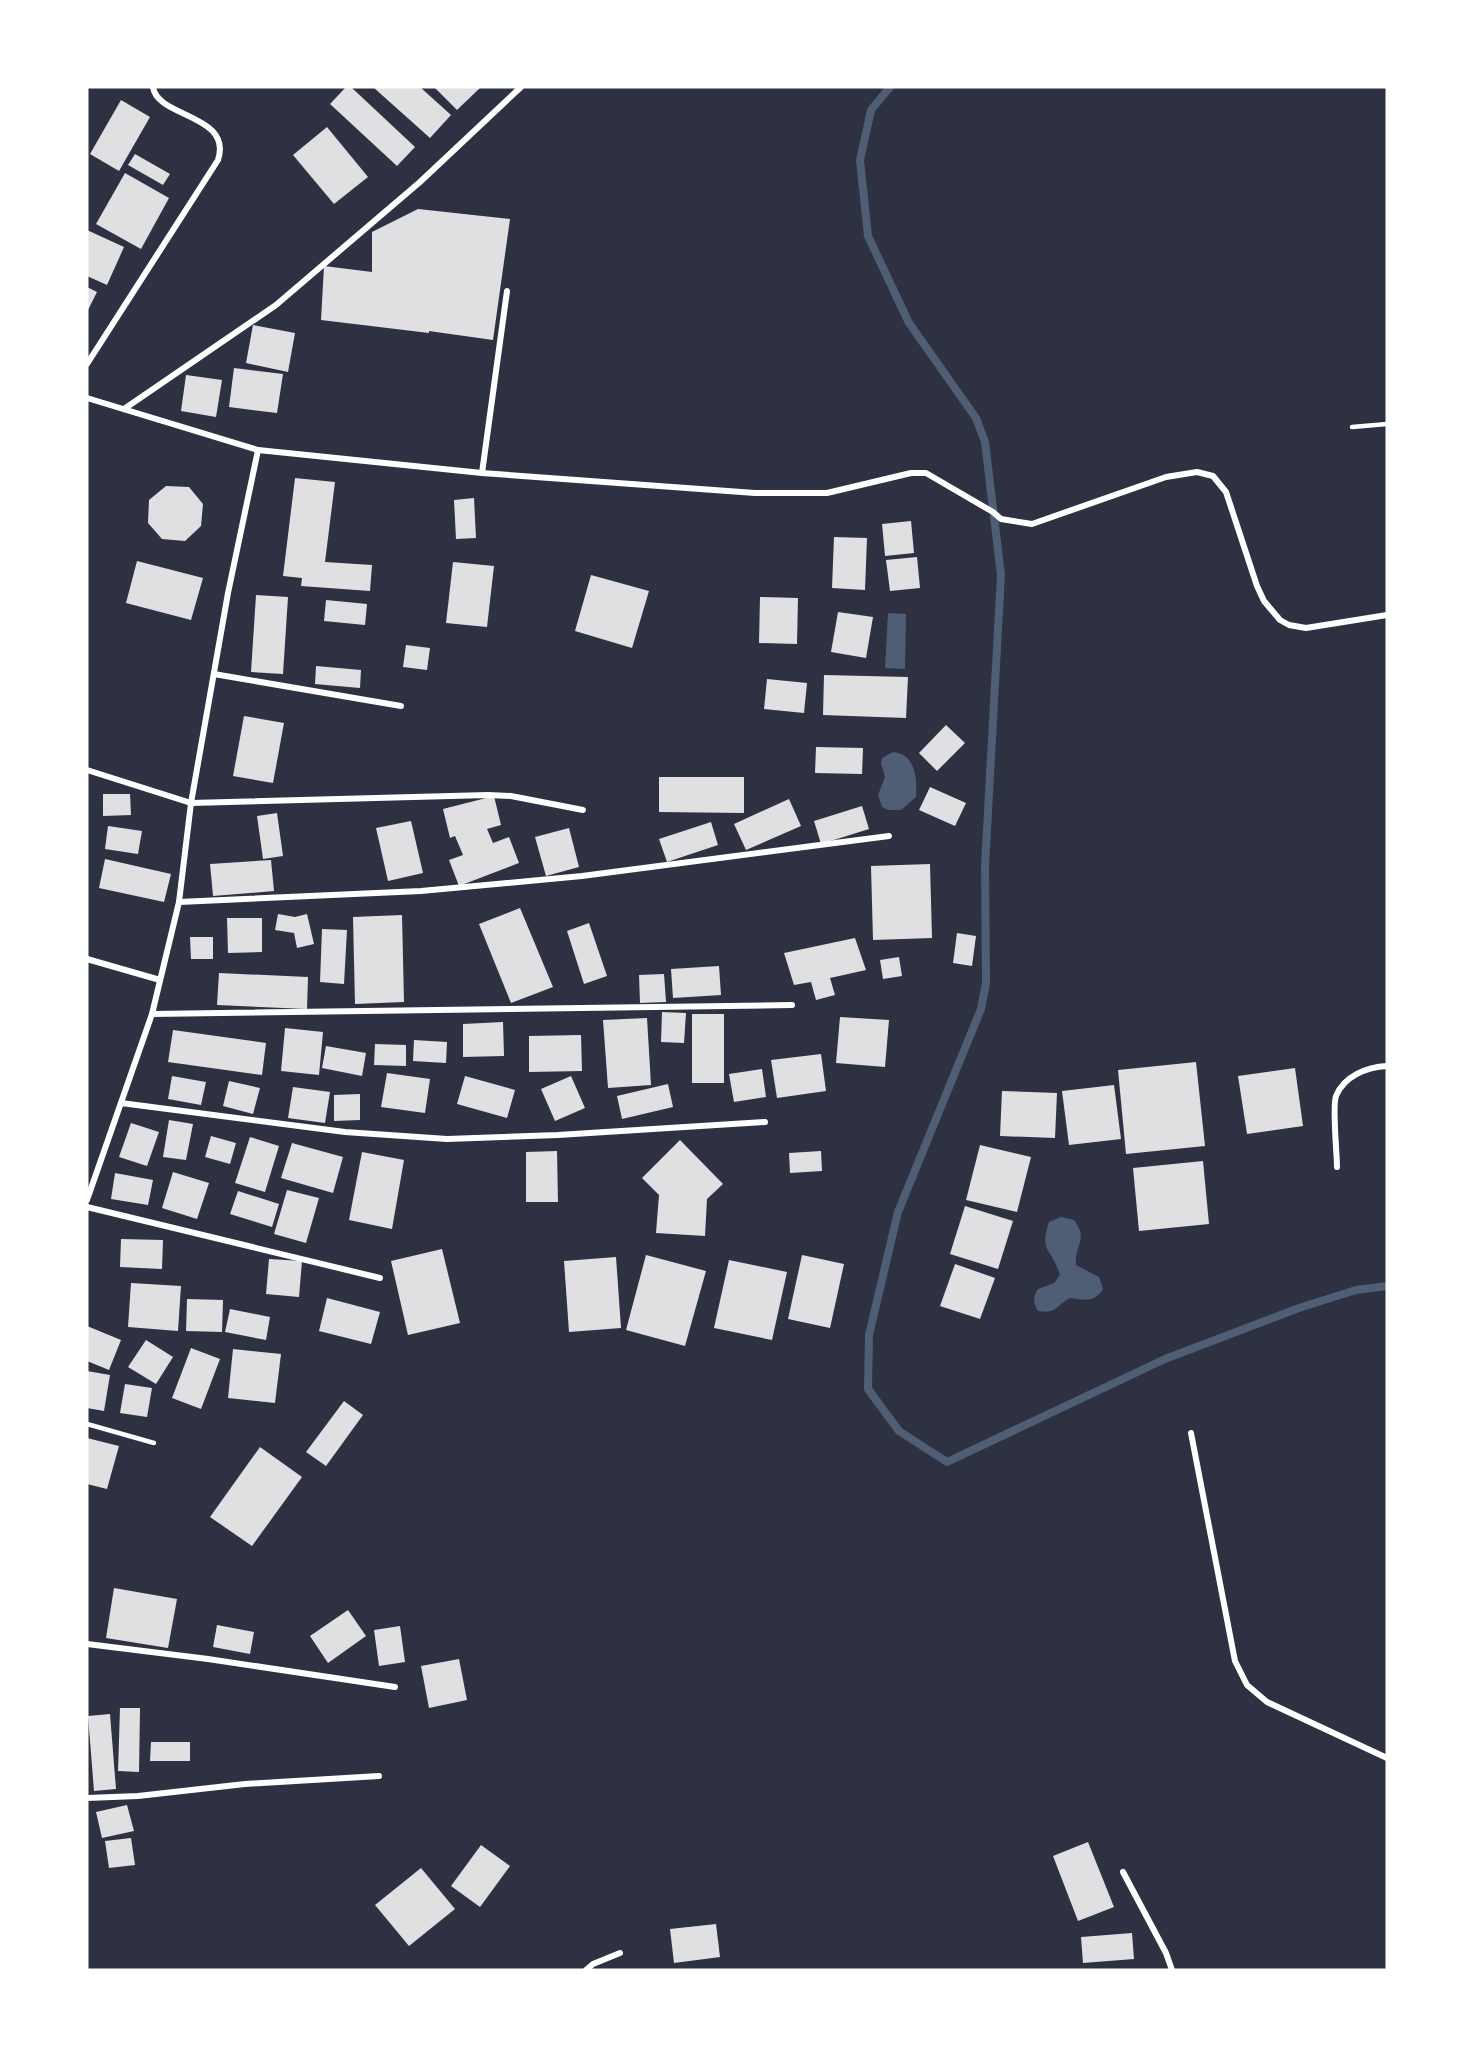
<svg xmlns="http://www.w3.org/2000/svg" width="1474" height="2057" font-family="Quicksand,sans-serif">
  <rect width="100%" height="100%" fill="#2d3142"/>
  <!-- water -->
  <g fill="#4f5d75">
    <polygon points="888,613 906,614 905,669 885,668"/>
    <path d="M893 752C916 754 917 779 916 797L901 810H888L882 807 878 795 885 777 881 764 882 758Z"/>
    <path d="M1061 1217 1074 1220C1089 1240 1074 1245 1076 1265L1099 1277 1103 1289C1095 1303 1083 1300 1070 1298 1055 1306 1057 1314 1038 1311 1033 1302 1033 1297 1038 1289L1054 1283 1060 1275C1052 1248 1039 1253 1049 1222Z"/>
  </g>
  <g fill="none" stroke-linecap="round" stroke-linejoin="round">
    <!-- stream -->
    <polyline stroke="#4f5d75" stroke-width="8" points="890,87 871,110 860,160 868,236 909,323 976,418 985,442 1001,575 985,866 986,983 981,1009 898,1212 869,1335 868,1389 899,1431 947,1462 1165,1359 1299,1308 1356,1290 1387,1286"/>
  </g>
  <!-- building -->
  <g fill="#e0e0e3">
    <polygon points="346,87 351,87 415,147 397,166 330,104"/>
    <polygon points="373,87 420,87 451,115 430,138"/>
    <polygon points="434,87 481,87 457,110"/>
    <polygon points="121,100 150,117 119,171 90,154"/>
    <polygon points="327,127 368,177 334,204 293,155"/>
    <polygon points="135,154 170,174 163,185 128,165"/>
    <polygon points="125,173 169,198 141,249 96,224"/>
    <polygon points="418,209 510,219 493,340 429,331 429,333 321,320 324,266 372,272 372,232"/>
    <polygon points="87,230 124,247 107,285 87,276"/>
    <polygon points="87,287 97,292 87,312"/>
    <polygon points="253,325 295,333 288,372 246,363"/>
    <polygon points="234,368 283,374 277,413 229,407"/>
    <polygon points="186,375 222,380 216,417 181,411"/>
    <polygon points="295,478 335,482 325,562 372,565 370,591 301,586 302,578 283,576"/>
    <polygon points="166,486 189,487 203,504 201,526 185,541 162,539 148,523 149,500"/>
    <polygon points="474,498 476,538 456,539 454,500"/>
    <polygon points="911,521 914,553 885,556 882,524"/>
    <polygon points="834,537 867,538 865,590 832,588"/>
    <polygon points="917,557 920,588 890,591 886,560"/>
    <polygon points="137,561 203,578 191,620 126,603"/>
    <polygon points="453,562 494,566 487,627 446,623"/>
    <polygon points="591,575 649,591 632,648 575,631"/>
    <polygon points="256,595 288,597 283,674 251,672"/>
    <polygon points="760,597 798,598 797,644 759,643"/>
    <polygon points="326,600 367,604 365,625 324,621"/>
    <polygon points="838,612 873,617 866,658 831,652"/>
    <polygon points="406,645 430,648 427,670 403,667"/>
    <polygon points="316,666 361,670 360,688 315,684"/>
    <polygon points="824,675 908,677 906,718 823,715"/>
    <polygon points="767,679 807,683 804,713 764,709"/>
    <polygon points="244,716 284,723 273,783 233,776"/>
    <polygon points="946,725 965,743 937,771 919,753"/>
    <polygon points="816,747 863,748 862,774 815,773"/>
    <polygon points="659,777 744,777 744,813 659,812"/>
    <polygon points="930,787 966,803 955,826 919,810"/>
    <polygon points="103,794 130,794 131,815 103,816"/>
    <polygon points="494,796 501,825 487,829 493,843 509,837 519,863 459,886 449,860 463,855 455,836 450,838 443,809"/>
    <polygon points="789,799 801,826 746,850 734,824"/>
    <polygon points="862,806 869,829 821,844 814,821"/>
    <polygon points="277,813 283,856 263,859 257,816"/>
    <polygon points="411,821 423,873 388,881 376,828"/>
    <polygon points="711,822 718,845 667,862 659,839"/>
    <polygon points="108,826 142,831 138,854 105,849"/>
    <polygon points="569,828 579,867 546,876 535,837"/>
    <polygon points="105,859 171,874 164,902 99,888"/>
    <polygon points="271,860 274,891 213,896 210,864"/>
    <polygon points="930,864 932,938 873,940 871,866"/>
    <polygon points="520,908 553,987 511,1003 479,924"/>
    <polygon points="278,914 295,917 307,914 314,944 297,948 294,933 275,930"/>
    <polygon points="402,915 404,1002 355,1004 353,917"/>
    <polygon points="227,918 262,918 262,952 228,953"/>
    <polygon points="589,923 607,976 584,984 567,931"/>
    <polygon points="322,929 347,930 344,984 320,982"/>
    <polygon points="957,933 976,936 972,966 953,963"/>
    <polygon points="190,937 213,937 213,959 191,959"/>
    <polygon points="855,938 866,970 830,978 835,995 816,1000 811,982 794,985 784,953"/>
    <polygon points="899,957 902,976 883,979 880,960"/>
    <polygon points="719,966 721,995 673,998 671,969"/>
    <polygon points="219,973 308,977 307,1009 217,1005"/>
    <polygon points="664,974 666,1002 640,1003 639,975"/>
    <polygon points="662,1012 686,1013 684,1043 661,1042"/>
    <rect x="692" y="1014" width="32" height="69"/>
    <polygon points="840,1017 889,1020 885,1067 836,1063"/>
    <polygon points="647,1018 651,1085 608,1088 603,1020"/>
    <polygon points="503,1022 504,1056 463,1057 463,1024"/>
    <polygon points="285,1028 323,1032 319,1075 281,1071"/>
    <polygon points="173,1030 266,1043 262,1075 168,1062"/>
    <polygon points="581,1035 582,1071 529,1072 529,1036"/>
    <polygon points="414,1040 447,1042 446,1063 413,1061"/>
    <polygon points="375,1044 406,1045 406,1066 374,1065"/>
    <polygon points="326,1046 366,1053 362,1076 322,1068"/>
    <polygon points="821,1054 826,1091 777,1098 771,1060"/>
    <polygon points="1196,1062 1205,1146 1126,1154 1118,1070"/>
    <polygon points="1295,1068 1303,1126 1247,1134 1238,1076"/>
    <polygon points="762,1069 766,1097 734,1102 729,1074"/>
    <polygon points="387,1073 430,1079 425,1113 381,1107"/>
    <polygon points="172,1076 206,1082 201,1105 168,1099"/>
    <polygon points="465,1076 515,1090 507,1118 457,1104"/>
    <polygon points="571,1076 585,1108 555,1121 541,1089"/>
    <polygon points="229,1081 260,1088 253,1114 223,1106"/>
    <polygon points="668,1084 673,1107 622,1119 617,1096"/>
    <polygon points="1114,1085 1121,1139 1069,1145 1062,1091"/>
    <polygon points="293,1087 330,1092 325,1123 288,1118"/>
    <polygon points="1002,1091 1057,1093 1055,1138 1000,1136"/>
    <polygon points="360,1094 360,1120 334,1121 334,1095"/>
    <polygon points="169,1120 193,1124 186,1160 163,1157"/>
    <polygon points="131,1123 159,1132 147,1166 119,1157"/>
    <polygon points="211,1136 236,1143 230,1164 205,1157"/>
    <polygon points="250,1137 279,1146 265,1192 235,1183"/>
    <polygon points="680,1140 723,1184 707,1199 705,1236 656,1233 659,1195 642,1178"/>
    <polygon points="292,1143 343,1157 333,1193 281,1178"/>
    <polygon points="980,1145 1031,1157 1017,1212 966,1200"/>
    <polygon points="557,1151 558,1202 526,1202 526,1152"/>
    <polygon points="821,1151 822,1171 790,1173 789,1153"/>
    <polygon points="362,1152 404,1160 392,1229 349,1220"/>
    <polygon points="1203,1161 1209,1224 1139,1231 1133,1168"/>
    <polygon points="173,1172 209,1183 197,1219 162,1208"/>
    <polygon points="115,1173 153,1180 148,1205 111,1199"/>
    <polygon points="287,1190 319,1198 306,1243 274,1234"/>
    <polygon points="238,1191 279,1204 272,1227 230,1214"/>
    <polygon points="965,1206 1013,1221 998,1269 950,1254"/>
    <polygon points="121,1239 163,1240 162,1269 120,1267"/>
    <polygon points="442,1249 460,1323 408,1335 391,1261"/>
    <polygon points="646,1255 706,1271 685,1346 626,1330"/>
    <polygon points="802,1255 844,1264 830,1328 788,1319"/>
    <polygon points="616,1257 621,1328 569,1332 564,1261"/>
    <polygon points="269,1259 302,1261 299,1297 266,1294"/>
    <polygon points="729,1260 787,1272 772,1340 714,1328"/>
    <polygon points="955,1264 995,1278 980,1319 940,1306"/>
    <polygon points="131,1283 181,1286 178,1331 128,1327"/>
    <polygon points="327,1298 380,1312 371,1344 319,1331"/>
    <polygon points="187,1299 223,1300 222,1332 186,1331"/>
    <polygon points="230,1309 270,1317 266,1340 225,1332"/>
    <polygon points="87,1326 121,1340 109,1370 87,1361"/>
    <polygon points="146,1340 173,1357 156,1384 128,1367"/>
    <polygon points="191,1348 220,1359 201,1409 172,1398"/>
    <polygon points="233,1349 281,1354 275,1403 228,1398"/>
    <polygon points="87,1371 110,1375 104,1411 87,1408"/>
    <polygon points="125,1384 152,1388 147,1417 120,1413"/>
    <polygon points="344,1401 363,1415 326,1466 306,1452"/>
    <polygon points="87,1438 119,1446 107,1489 87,1484"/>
    <polygon points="260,1447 302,1477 252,1546 210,1517"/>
    <polygon points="114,1588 177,1599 168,1648 106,1638"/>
    <polygon points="348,1610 366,1636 328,1663 310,1636"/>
    <polygon points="217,1625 254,1632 250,1654 213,1647"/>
    <polygon points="400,1626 405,1662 379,1666 374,1630"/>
    <polygon points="459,1659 467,1700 429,1708 421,1666"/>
    <polygon points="120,1708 140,1708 139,1772 118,1771"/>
    <polygon points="110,1714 116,1789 94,1791 88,1716"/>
    <polygon points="151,1742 190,1742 190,1761 150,1761"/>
    <polygon points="127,1805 134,1831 102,1838 96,1812"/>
    <polygon points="131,1838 135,1865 109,1868 105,1841"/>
    <polygon points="1088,1842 1114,1907 1078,1921 1053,1856"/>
    <polygon points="481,1845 510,1866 480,1907 451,1886"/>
    <polygon points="421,1868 455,1909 409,1946 375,1905"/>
    <polygon points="716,1924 720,1957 674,1963 670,1929"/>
    <polygon points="1132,1933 1134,1959 1083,1963 1081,1937"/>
  </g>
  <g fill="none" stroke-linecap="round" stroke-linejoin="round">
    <!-- service -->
    <g stroke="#fff" stroke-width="4.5">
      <polyline points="1352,427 1387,424"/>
      <polyline points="87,1424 154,1443"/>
    </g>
    <!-- minor -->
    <g stroke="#fff" stroke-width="6">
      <path d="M87 364 218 160C233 114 157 118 153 87"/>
      <polyline points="87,398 258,450 482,473 755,493 827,493 911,473 926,473 993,512 1001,519 1032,524 1166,477 1197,472 1213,476 1226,492 1257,586 1264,601 1280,620 1289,625 1306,628 1387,615"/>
      <polyline points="124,409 276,305 420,182 521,87"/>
      <polyline points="482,473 507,291"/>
      <polyline points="214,674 401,706"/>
      <polyline points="87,770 191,803 488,795 511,796 583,810"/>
      <polyline points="179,902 421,891 582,876 889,836"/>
      <polyline points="87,959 160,980"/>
      <polyline points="152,1014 792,1005"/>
      <polyline points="121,1103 345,1132 447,1139 558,1135 765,1122"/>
      <path d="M1337 1167C1337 1153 1332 1106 1336 1096 1344 1076 1367 1067 1387 1066"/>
      <polyline points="87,1200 152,1014 179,902 191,803 228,593 258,450"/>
      <polyline points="87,1207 380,1278"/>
      <polyline points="1191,1433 1235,1661 1247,1685 1267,1702 1387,1758"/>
      <polyline points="87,1644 208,1659 395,1687"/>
      <polyline points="87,1798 138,1796 245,1784 379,1776"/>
      <polyline points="1123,1872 1166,1953 1172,1970"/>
      <polyline points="586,1970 593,1964 620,1953"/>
    </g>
  </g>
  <!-- border -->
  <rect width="1474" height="2057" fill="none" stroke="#ffffff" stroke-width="177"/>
</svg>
